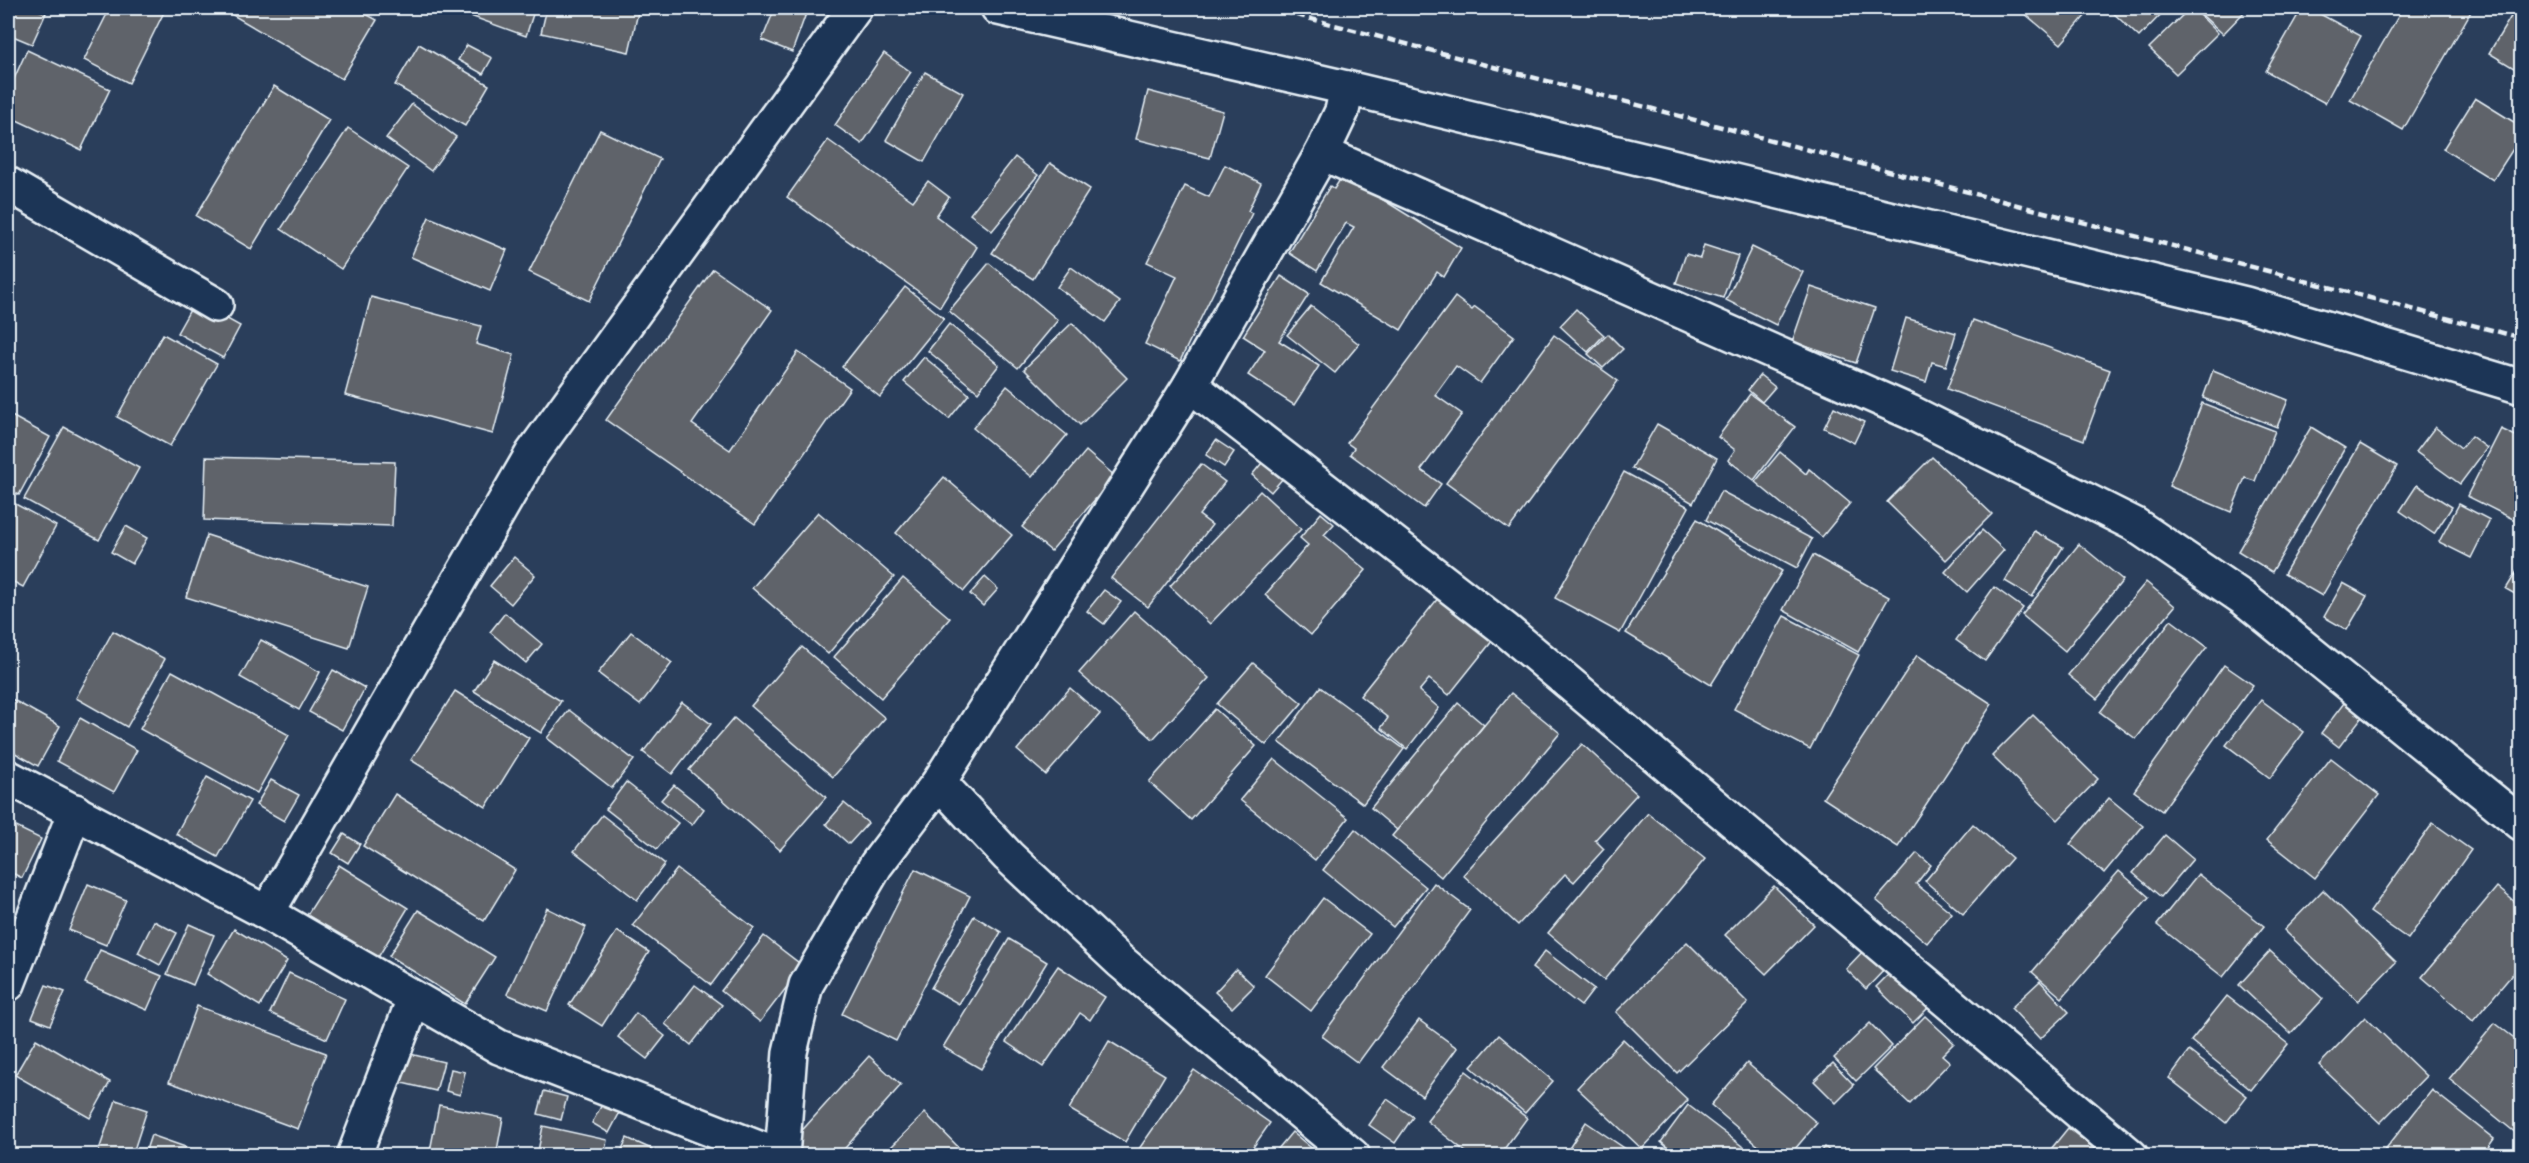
<svg xmlns="http://www.w3.org/2000/svg" width="2529" height="1163" font-family="Itim,sans-serif">
  <rect width="100%" height="100%" fill="#2a3e5b"/>
  <filter id="ink" filterUnits="userSpaceOnUse"><feTurbulence type="fractalNoise" baseFrequency=".0167" numOctaves="2"/><feDisplacementMap in="SourceGraphic" scale="12" xChannelSelector="R" yChannelSelector="G"/><feConvolveMatrix kernelMatrix="1 2 1 2 8 2 1 2 1" color-interpolation-filters="sRGB"/></filter>
  <g filter="url(#ink)">
    <!-- building -->
    <g fill="#5f646a" stroke="#e8f1f8" stroke-width="1.5">
      <polygon points="8,8 33,8 46,13 32,44 8,34"/>
      <polygon points="72,8 89,8 87,14"/>
      <polygon points="110,8 166,8 129,83 84,60"/>
      <polygon points="235,8 355,8 377,20 342,79 231,14"/>
      <polygon points="467,8 535,8 526,36 465,14"/>
      <polygon points="547,8 639,8 629,52 541,33"/>
      <polygon points="775,8 808,8 792,52 762,40"/>
      <polygon points="2018,8 2092,8 2061,44"/>
      <polygon points="2111,8 2167,8 2139,37 2109,9"/>
      <polygon points="2190,8 2193,8 2218,33 2176,74 2149,48"/>
      <polygon points="2194,8 2248,8 2223,34"/>
      <polygon points="2302,8 2309,8 2361,36 2325,103 2266,71"/>
      <polygon points="2403,8 2473,8 2403,130 2350,100"/>
      <polygon points="2516,8 2522,8 2522,73 2489,53"/>
      <polygon points="419,44 489,85 465,126 395,85"/>
      <polygon points="467,45 492,58 483,74 458,60"/>
      <polygon points="27,50 110,89 81,150 8,116 8,92"/>
      <polygon points="884,53 911,72 862,144 835,125"/>
      <polygon points="925,72 963,93 924,162 886,140"/>
      <polygon points="274,86 329,120 251,249 196,216"/>
      <polygon points="1148,91 1223,111 1210,158 1136,139"/>
      <polygon points="2475,98 2522,127 2522,135 2493,180 2443,149"/>
      <polygon points="412,104 456,137 431,171 386,138"/>
      <polygon points="348,128 408,168 341,269 281,229"/>
      <polygon points="600,130 660,159 589,301 529,272"/>
      <polygon points="828,140 913,201 928,181 949,197 936,216 977,247 940,307 787,197"/>
      <polygon points="1015,157 1038,175 992,231 970,214"/>
      <polygon points="1050,163 1090,189 1033,279 992,253"/>
      <polygon points="1225,165 1261,183 1248,211 1252,213 1180,361 1145,344 1177,276 1147,262 1185,186 1209,197"/>
      <polygon points="1343,175 1461,248 1444,277 1437,272 1401,330 1321,282 1354,227 1346,223 1317,271 1289,253 1330,186 1334,189"/>
      <polygon points="429,217 507,250 490,291 411,257"/>
      <polygon points="1704,245 1738,256 1723,298 1676,283 1686,254 1700,258"/>
      <polygon points="1752,247 1803,272 1776,325 1726,300"/>
      <polygon points="989,263 1058,320 1018,368 949,311"/>
      <polygon points="1071,267 1120,302 1105,322 1057,287"/>
      <polygon points="713,269 772,310 692,424 730,450 798,352 850,388 755,524 606,420"/>
      <polygon points="1281,276 1309,294 1279,341 1319,366 1294,405 1248,375 1265,350 1243,336"/>
      <polygon points="905,287 944,318 880,397 842,367"/>
      <polygon points="1811,287 1875,308 1856,363 1792,342"/>
      <polygon points="371,297 481,326 476,344 514,355 493,434 345,395"/>
      <polygon points="1455,297 1472,310 1475,307 1514,336 1480,383 1456,366 1435,395 1462,414 1421,470 1441,484 1424,508 1350,454 1354,448 1347,443"/>
      <polygon points="195,301 240,326 223,358 177,333"/>
      <polygon points="1311,306 1359,344 1335,373 1287,335"/>
      <polygon points="1576,309 1604,335 1588,352 1560,326"/>
      <polygon points="1906,318 1956,333 1946,366 1932,362 1926,382 1890,371"/>
      <polygon points="1973,320 2110,370 2084,440 1947,389"/>
      <polygon points="1072,323 1127,378 1080,425 1024,369"/>
      <polygon points="949,324 999,365 978,392 928,351"/>
      <polygon points="163,334 217,364 170,446 117,417"/>
      <polygon points="1608,334 1623,349 1603,368 1588,354"/>
      <polygon points="1554,335 1618,381 1509,529 1446,483"/>
      <polygon points="924,357 969,394 949,419 904,382"/>
      <polygon points="2213,370 2288,400 2277,427 2203,398"/>
      <polygon points="1760,375 1775,387 1762,402 1748,390"/>
      <polygon points="1007,386 1067,435 1032,477 973,428"/>
      <polygon points="1750,394 1795,427 1754,480 1728,460 1735,450 1718,437"/>
      <polygon points="2202,403 2275,431 2255,481 2245,478 2231,512 2169,486"/>
      <polygon points="1834,407 1864,422 1854,443 1824,428"/>
      <polygon points="8,414 50,437 19,495 8,489"/>
      <polygon points="1657,424 1717,458 1693,503 1632,468"/>
      <polygon points="64,427 139,468 99,540 24,499"/>
      <polygon points="2311,427 2345,448 2272,572 2238,551"/>
      <polygon points="2435,427 2461,448 2471,436 2487,448 2460,484 2416,452"/>
      <polygon points="2501,429 2522,439 2522,518 2519,522 2467,496"/>
      <polygon points="1216,440 1234,452 1224,467 1206,455"/>
      <polygon points="2360,444 2397,466 2322,596 2284,574"/>
      <polygon points="1086,451 1115,476 1051,551 1022,527"/>
      <polygon points="1780,452 1806,474 1809,469 1850,503 1822,537 1755,482"/>
      <polygon points="1270,453 1290,470 1271,492 1252,475"/>
      <polygon points="206,457 395,462 392,526 204,520"/>
      <polygon points="1932,457 1992,514 1946,560 1887,502"/>
      <polygon points="1201,464 1225,482 1199,515 1212,525 1148,607 1111,578"/>
      <polygon points="1624,472 1689,507 1620,633 1555,598"/>
      <polygon points="944,477 1012,535 964,591 896,533"/>
      <polygon points="2417,485 2452,507 2434,534 2400,511"/>
      <polygon points="1260,491 1301,529 1210,624 1170,586"/>
      <polygon points="1721,491 1812,539 1797,568 1706,520"/>
      <polygon points="8,500 56,526 23,587 8,579"/>
      <polygon points="2459,504 2490,520 2471,558 2439,542"/>
      <polygon points="818,512 894,577 828,654 752,588"/>
      <polygon points="1321,513 1334,524 1324,535 1366,570 1311,635 1265,595 1308,545 1300,538"/>
      <polygon points="1697,519 1782,571 1711,685 1626,633"/>
      <polygon points="126,526 147,538 132,564 111,552"/>
      <polygon points="1982,530 2004,550 1967,592 1945,572"/>
      <polygon points="2034,531 2063,547 2032,597 2005,581"/>
      <polygon points="207,535 368,587 349,648 186,597"/>
      <polygon points="2079,544 2123,580 2065,651 2022,615"/>
      <polygon points="1813,555 1889,597 1858,652 1783,610"/>
      <polygon points="514,557 535,575 511,604 490,586"/>
      <polygon points="2522,563 2522,598 2506,589"/>
      <polygon points="985,577 998,589 983,606 970,594"/>
      <polygon points="903,578 950,618 881,698 834,657"/>
      <polygon points="2146,582 2175,606 2097,699 2068,675"/>
      <polygon points="2343,583 2367,596 2347,630 2324,617"/>
      <polygon points="1994,587 2023,608 1985,661 1956,640"/>
      <polygon points="1104,590 1121,602 1104,624 1087,611"/>
      <polygon points="1439,597 1493,640 1449,695 1429,679 1419,691 1439,708 1407,749 1381,728 1388,718 1360,696"/>
      <polygon points="1134,611 1209,678 1153,739 1079,673"/>
      <polygon points="505,613 542,644 526,663 490,632"/>
      <polygon points="1784,616 1859,655 1810,749 1734,709"/>
      <polygon points="2171,620 2207,647 2136,739 2100,712"/>
      <polygon points="113,631 165,659 127,727 76,698"/>
      <polygon points="631,632 672,663 640,705 598,673"/>
      <polygon points="261,640 320,672 299,710 240,677"/>
      <polygon points="802,647 885,718 833,777 751,706"/>
      <polygon points="1917,655 1992,704 1898,847 1823,798"/>
      <polygon points="494,660 561,701 541,733 474,691"/>
      <polygon points="1253,663 1302,703 1266,745 1217,704"/>
      <polygon points="2224,665 2253,685 2162,811 2134,791"/>
      <polygon points="333,670 365,688 342,730 309,712"/>
      <polygon points="172,671 289,735 257,793 140,729"/>
      <polygon points="1320,687 1404,749 1363,804 1279,742"/>
      <polygon points="1070,688 1100,714 1046,775 1017,750"/>
      <polygon points="455,691 529,738 486,807 411,760"/>
      <polygon points="1511,693 1560,733 1441,877 1392,836"/>
      <polygon points="8,697 60,726 38,766 8,749"/>
      <polygon points="2261,700 2304,732 2270,778 2226,745"/>
      <polygon points="682,702 711,724 672,774 643,752"/>
      <polygon points="1458,703 1484,725 1397,830 1371,808"/>
      <polygon points="2344,703 2362,717 2339,747 2321,733"/>
      <polygon points="1215,709 1256,746 1191,820 1149,782"/>
      <polygon points="569,710 634,760 612,788 547,738"/>
      <polygon points="2033,715 2098,779 2058,820 1992,756"/>
      <polygon points="80,718 137,750 114,792 57,761"/>
      <polygon points="734,718 826,797 780,850 689,770"/>
      <polygon points="1582,744 1637,794 1595,840 1604,849 1574,882 1565,874 1518,925 1463,875"/>
      <polygon points="2331,758 2379,795 2315,878 2267,840"/>
      <polygon points="1274,759 1348,818 1315,860 1240,800"/>
      <polygon points="207,777 250,801 218,857 176,834"/>
      <polygon points="271,780 299,795 284,821 256,805"/>
      <polygon points="626,782 678,823 657,849 606,809"/>
      <polygon points="674,785 704,809 692,825 661,800"/>
      <polygon points="395,794 515,870 484,921 363,846"/>
      <polygon points="2109,798 2143,826 2104,873 2070,844"/>
      <polygon points="844,803 868,823 849,844 826,824"/>
      <polygon points="1648,813 1705,859 1604,980 1548,933"/>
      <polygon points="602,815 665,864 637,900 574,851"/>
      <polygon points="8,823 41,839 22,878 8,871"/>
      <polygon points="2433,823 2471,850 2408,939 2370,912"/>
      <polygon points="1973,824 2012,858 1963,914 1925,881"/>
      <polygon points="1355,829 1426,887 1393,927 1323,870"/>
      <polygon points="344,834 360,844 348,863 332,853"/>
      <polygon points="2165,835 2193,859 2161,897 2133,873"/>
      <polygon points="1917,853 1931,865 1916,884 1952,913 1927,943 1876,900"/>
      <polygon points="339,865 408,908 377,959 307,915"/>
      <polygon points="677,869 754,928 711,985 633,925"/>
      <polygon points="915,869 970,896 896,1041 842,1014"/>
      <polygon points="2119,871 2149,897 2062,998 2032,972"/>
      <polygon points="2198,874 2264,926 2223,977 2157,925"/>
      <polygon points="1434,883 1470,910 1358,1063 1322,1036"/>
      <polygon points="88,884 126,900 106,945 69,930"/>
      <polygon points="1774,886 1814,925 1766,974 1725,935"/>
      <polygon points="2497,887 2522,908 2522,963 2473,1021 2422,977"/>
      <polygon points="2323,890 2396,962 2358,1001 2284,930"/>
      <polygon points="1323,898 1370,934 1311,1011 1265,975"/>
      <polygon points="547,908 586,927 547,1011 507,994"/>
      <polygon points="418,910 495,957 465,1004 389,956"/>
      <polygon points="974,916 1001,932 959,1004 931,988"/>
      <polygon points="154,921 177,933 160,965 138,953"/>
      <polygon points="189,924 214,935 193,985 167,974"/>
      <polygon points="234,929 287,961 260,1006 207,974"/>
      <polygon points="617,931 649,952 602,1026 569,1005"/>
      <polygon points="764,936 803,966 760,1022 721,991"/>
      <polygon points="1009,939 1047,962 981,1069 943,1047"/>
      <polygon points="1687,942 1748,1003 1677,1073 1616,1012"/>
      <polygon points="1866,948 1886,968 1866,989 1846,969"/>
      <polygon points="100,950 162,976 147,1010 85,983"/>
      <polygon points="1545,951 1594,989 1581,1006 1532,968"/>
      <polygon points="2270,951 2323,999 2291,1034 2239,985"/>
      <polygon points="1058,966 1105,997 1090,1020 1080,1013 1043,1067 1006,1042"/>
      <polygon points="1236,969 1254,986 1232,1008 1215,992"/>
      <polygon points="1892,971 1929,1007 1913,1023 1876,987"/>
      <polygon points="289,973 345,999 327,1039 270,1013"/>
      <polygon points="2040,981 2069,1012 2040,1039 2011,1008"/>
      <polygon points="46,985 65,992 50,1025 32,1018"/>
      <polygon points="695,985 722,1005 691,1045 665,1024"/>
      <polygon points="2227,996 2288,1044 2251,1090 2191,1041"/>
      <polygon points="197,1006 326,1053 298,1129 169,1082"/>
      <polygon points="636,1013 665,1036 647,1059 618,1037"/>
      <polygon points="1925,1016 1954,1043 1942,1055 1950,1062 1910,1104 1873,1069"/>
      <polygon points="2365,1017 2426,1076 2380,1123 2319,1065"/>
      <polygon points="1419,1020 1457,1048 1422,1096 1383,1067"/>
      <polygon points="1870,1023 1892,1046 1856,1081 1834,1058"/>
      <polygon points="2495,1023 2522,1044 2522,1138 2449,1079"/>
      <polygon points="1499,1035 1553,1081 1525,1113 1471,1067"/>
      <polygon points="36,1039 110,1082 90,1118 15,1075"/>
      <polygon points="1623,1039 1688,1100 1642,1149 1577,1088"/>
      <polygon points="1109,1041 1165,1075 1125,1142 1069,1109"/>
      <polygon points="2189,1051 2247,1096 2226,1123 2169,1078"/>
      <polygon points="406,1053 444,1062 436,1091 398,1082"/>
      <polygon points="869,1056 901,1085 838,1156 798,1156 788,1146"/>
      <polygon points="1747,1063 1817,1123 1789,1156 1770,1156 1711,1105"/>
      <polygon points="1833,1063 1854,1085 1836,1103 1814,1081"/>
      <polygon points="451,1069 465,1072 460,1095 446,1091"/>
      <polygon points="1194,1070 1270,1123 1247,1156 1134,1156"/>
      <polygon points="1466,1071 1527,1118 1499,1156 1471,1156 1427,1121"/>
      <polygon points="2432,1090 2494,1139 2482,1156 2380,1156"/>
      <polygon points="544,1091 567,1097 561,1120 538,1114"/>
      <polygon points="1387,1099 1413,1117 1395,1143 1369,1125"/>
      <polygon points="116,1100 147,1110 132,1156 97,1156"/>
      <polygon points="604,1101 621,1110 609,1133 592,1123"/>
      <polygon points="439,1105 503,1118 496,1156 429,1156"/>
      <polygon points="1688,1105 1755,1156 1678,1156 1661,1142"/>
      <polygon points="925,1113 967,1156 882,1156"/>
      <polygon points="1586,1122 1636,1156 1564,1156"/>
      <polygon points="543,1126 607,1140 604,1156 537,1156"/>
      <polygon points="2068,1128 2095,1149 2090,1156 2059,1156 2051,1149"/>
      <polygon points="1292,1132 1321,1156 1272,1156"/>
      <polygon points="151,1135 211,1156 144,1156"/>
      <polygon points="627,1138 667,1156 619,1156"/>
      <polygon points="1825,1147 1835,1156 1818,1156"/>
    </g>
    <g fill="none" stroke-linecap="round" stroke-linejoin="round">
      <!-- minor casing -->
      <g stroke="#e8f1f8" stroke-width="38">
        <g id="minor">
          <polyline points="998,8 1347,88 2246,304 2522,387"/>
          <polyline points="1322,153 1910,412 2134,524 2243,598 2522,824"/>
          <polyline points="8,184 216,305"/>
          <polyline points="1190,385 1506,630 2131,1156"/>
          <polyline points="8,777 267,913 499,1047 779,1156"/>
          <polyline points="939,782 1008,856 1120,961 1353,1156"/>
          <polyline points="267,913 532,454 855,8"/>
          <polyline points="8,984 75,811"/>
          <polyline points="354,1156 414,999"/>
          <polyline points="782,1156 790,1052 806,985 876,865 939,782 1190,385 1322,153 1342,111 1347,88"/>
        </g>
      </g>
      <!-- minor -->
      <use href="#minor" stroke="#1d3557" stroke-width="33"/>
      <!-- rail -->
      <polyline stroke="#e8f1f8" stroke-width="4.5" stroke-dasharray="9 4.5" stroke-linecap="butt" points="1270,8 2522,338"/>
    </g>
  </g>
  <!-- margin -->
  <rect width="2529" height="1163" fill="none" stroke="#1d3557" stroke-width="30"/>
  <rect x="15" y="15" width="2499" height="1133" fill="none" stroke="#e8f1f8" stroke-width="2" filter="url(#ink)"/>
</svg>
